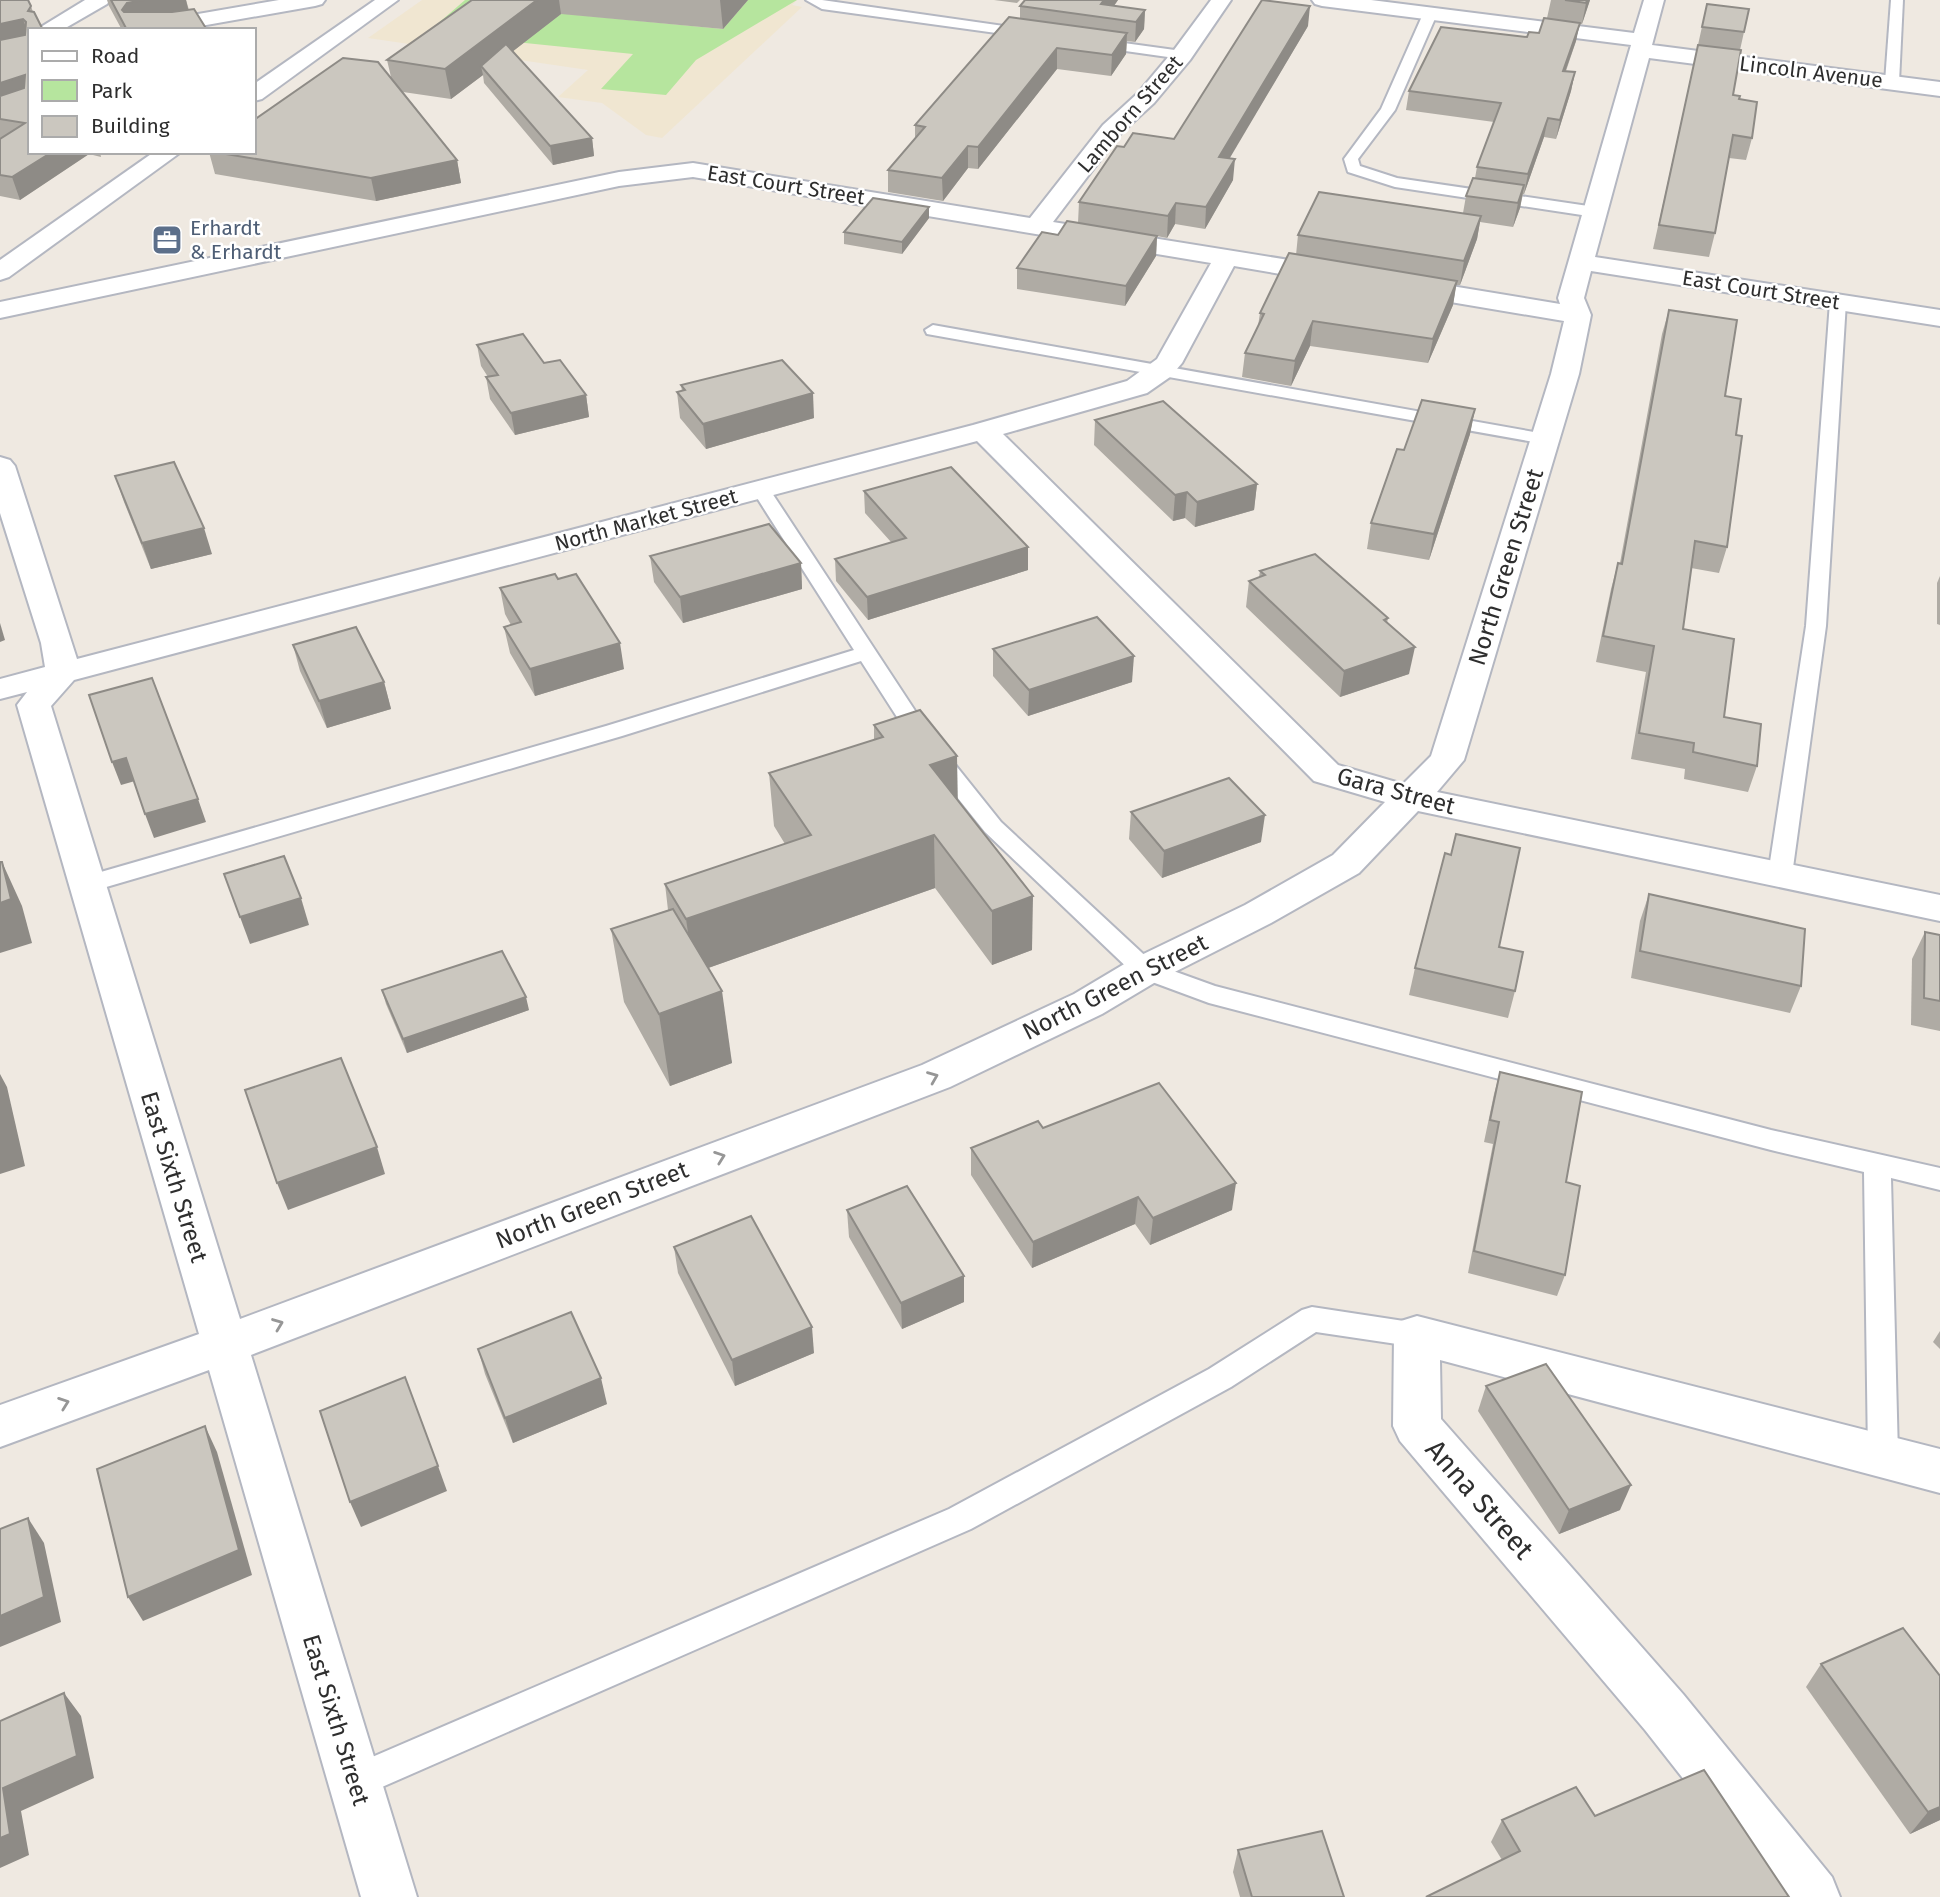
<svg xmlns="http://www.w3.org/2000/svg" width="1940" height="1897" font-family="'Fira Sans',sans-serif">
  <rect width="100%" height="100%" fill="#efe9e1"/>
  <!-- education -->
  <polygon fill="#f0e6d1" points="422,0 797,0 792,5 802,7 662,138 646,135 602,103 558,97 588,70 368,38"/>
  <!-- green -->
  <polygon fill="#b6e59e" points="465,0 491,0 485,6 723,29 748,0 797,0 696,60 666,95 601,89 633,54 427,33"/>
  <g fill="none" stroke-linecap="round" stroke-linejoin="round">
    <!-- lane casing -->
    <g stroke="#b4b7c1" stroke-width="4">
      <g id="lane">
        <polygon points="806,0 822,0 1032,30 1039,34 1032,38 822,9"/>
        <polygon points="1891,0 1903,0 1899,82 1892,86 1885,82"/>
        <polygon points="1430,10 1437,14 1395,110 1358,159 1360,166 1397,178 1595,207 1600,209 1603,212 1600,215 1595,217 1395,187 1348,172 1344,159 1381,109 1423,14"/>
        <polygon points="1095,39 1182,51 1189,55 1182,59 1090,46 1090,40"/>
        <polygon points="1838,297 1846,302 1826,626 1792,875 1788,881 1780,883 1772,881 1768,875 1806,626 1830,302"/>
        <polygon points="933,325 1545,434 1554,439 1545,444 927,334 925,330"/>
        <polygon points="761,484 770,490 929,732 1001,822 1154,964 1215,986 1771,1130 1940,1168 1940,1190 1891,1178 1898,1455 1894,1465 1883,1469 1872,1465 1868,1455 1864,1172 1771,1150 1209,1003 1136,976 985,832 913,742 861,661 622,736 96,890 88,892 80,890 76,884 80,878 606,726 854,650 752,490"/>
        <polygon points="1312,1307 1417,1323 1427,1326 1432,1335 1427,1344 1417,1347 1316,1332 1231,1387 971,1529 366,1794 354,1799 342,1794 337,1782 342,1770 949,1509 1209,1369 1302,1310"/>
      </g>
    </g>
    <!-- street casing -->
    <g stroke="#b4b7c1" stroke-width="4">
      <g id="street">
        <polygon points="85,0 110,0 107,4 62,30 36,30"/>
        <path d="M1211 0H1231L1190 60 1154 103 1119 135 1053 222 1333 267 1342 270 1346 275 1342 280 1333 283 1234 266 1182 363 1170 377 1147 393 1003 434 1338 765 1403 784 1431 756 1551 374 1564 321 1403 294 1394 291 1390 286 1394 281 1403 278 1560 304 1558 298 1631 45 1322 6 1315 4 1312 0H1371L1634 33 1644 0H1664L1652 45 1940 82V96L1649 58 1595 257 1940 310V326L1591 271 1584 298 1591 315 1579 374 1464 760 1437 792 1940 895V921L1418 811 1359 873 1271 923 1159 980 1102 1014 950 1087 251 1355 417 1897H361L209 1370 0 1447V1405L199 1334 17 705 27 692 0 699V679L45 667 41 643 0 513V457L10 460 15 466 77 659 973 425 1127 381 1157 359 1211 263 693 177 619 186 0 318V302L619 172 693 163 1030 218 1103 125 1138 93 1174 50ZM977 441 1314 781 1385 802 1333 855 1245 905 1131 960 1074 994 922 1065 240 1319 51 706 74 680Z"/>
        <polygon points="1417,1316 1940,1449 1940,1493 1440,1360 1441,1419 1683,1694 1832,1877 1840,1897 1776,1897 1645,1730 1400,1441 1393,1426 1394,1335 1401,1321"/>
      </g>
    </g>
    <!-- secondary casing -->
    <g stroke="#b4b7c1" stroke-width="4">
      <g id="secondary">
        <polygon points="279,0 325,0 322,4 315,6 178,30 130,30 133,26 140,24"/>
        <polygon points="375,0 398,0 262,99 254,101 254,84"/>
        <polygon points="154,152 181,152 9,277 0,280 0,260"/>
      </g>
    </g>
    <!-- lane -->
    <use href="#lane" fill="#fff" fill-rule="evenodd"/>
    <!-- street -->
    <use href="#street" fill="#fff" fill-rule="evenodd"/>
    <!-- secondary -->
    <use href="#secondary" fill="#fff" fill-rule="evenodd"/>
  </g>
  <!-- wall -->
  <g fill="#afaba4">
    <polygon points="0,0 31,6 33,12 30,152 100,152 101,157 89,154 20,200 0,196"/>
    <polygon points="107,0 186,0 189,10 207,30 122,30 109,6"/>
    <polygon points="472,0 748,0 723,29 561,14 512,52 592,138 594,156 553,165 484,83 483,75 451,99 403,92 457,160 461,183 376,201 215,174 209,152 254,152 391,77 387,60"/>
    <polygon points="994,0 1020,0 1017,3"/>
    <polygon points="1025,0 1118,0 1114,6 1145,10 1144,29 1135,42 1127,41 1126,54 1111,76 1057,69 978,169 968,168 943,201 888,192 888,170 915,138 915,125 1020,18 1020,6"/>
    <polygon points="1551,0 1590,0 1582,24 1579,24 1576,41 1566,71 1575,72 1571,91 1556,139 1544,137 1524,194 1523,194 1520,208 1513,227 1480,222 1477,239 1460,285 1456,285 1453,305 1428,363 1310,346 1291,386 1242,377 1245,353 1258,326 1260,313 1296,255 1298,235 1463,213 1466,196 1475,178 1477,167 1494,122 1406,110 1409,91 1527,37 1539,33 1547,18"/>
    <polygon points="1707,4 1744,32 1740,50 1733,95 1739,99 1752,138 1746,160 1729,158 1715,233 1709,257 1653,249"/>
    <polygon points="1308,26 1229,158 1233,180 1205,229 1175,224 1167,238 1157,236 1156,256 1125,306 1017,289 1017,268 1058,235 1078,223 1079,202 1124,147 1174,139"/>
    <polygon points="929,207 929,218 902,254 844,244 844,232"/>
    <polygon points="1669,310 1725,396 1736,435 1727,547 1719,573 1691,568 1683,629 1724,717 1757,766 1748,792 1684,779 1685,769 1631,759 1646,672 1596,662 1611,589 1618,563 1620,563 1662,334"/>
    <polygon points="477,345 544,363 586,395 589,417 515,435 490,399 486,377 488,377 481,366"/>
    <polygon points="681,385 814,418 706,449 680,418 677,392 682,391"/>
    <polygon points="1475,409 1470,434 1429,560 1367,549 1371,523 1404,450"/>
    <polygon points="1095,420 1257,484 1254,510 1195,527 1185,518 1173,521 1094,445"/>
    <polygon points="115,476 212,554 151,569 124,502"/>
    <polygon points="864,491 1028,547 1028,570 868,620 836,581 835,559 891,542 865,513"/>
    <polygon points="650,556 801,563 802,589 683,623 654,582"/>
    <polygon points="1260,571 1388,618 1387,623 1409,674 1340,697 1246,607 1249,581 1259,577"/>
    <polygon points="1940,576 1940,625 1937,624 1937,583"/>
    <polygon points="500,588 624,669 535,696 510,653 504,627 511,625 505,614"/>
    <polygon points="293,645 384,682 391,709 327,728 300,671"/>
    <polygon points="993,649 1132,682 1028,716 993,676"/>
    <polygon points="874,725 958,800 1032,950 992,965 935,888 708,968 732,1063 670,1086 624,1002 611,929 668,910 665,884 785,844 774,826 769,773 874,740"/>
    <polygon points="1131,812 1261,842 1162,878 1129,839"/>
    <polygon points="1649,894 1801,986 1790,1013 1631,978 1640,921"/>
    <polygon points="1925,932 1940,935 1940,1031 1911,1025 1912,959"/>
    <polygon points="1499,947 1515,991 1508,1018 1409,995 1415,968"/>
    <polygon points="382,990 529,1010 407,1053 386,1004"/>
    <polygon points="1500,1072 1565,1275 1557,1296 1468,1273 1493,1144 1484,1142 1494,1094"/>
    <polygon points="1043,1128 1232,1210 1150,1245 1135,1224 1032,1268 971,1175 971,1148"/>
    <polygon points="847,1210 964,1276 964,1302 902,1329 849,1237"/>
    <polygon points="674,1247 814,1353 735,1386 678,1273"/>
    <polygon points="1940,1331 1940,1349 1933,1342"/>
    <polygon points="478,1349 607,1404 513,1443 485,1374"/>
    <polygon points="1486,1386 1620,1510 1559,1534 1478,1411"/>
    <polygon points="1821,1664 1940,1676 1940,1820 1910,1834 1806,1687"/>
    <polygon points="1595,1816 1502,1860 1491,1842 1502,1820"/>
    <polygon points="1238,1850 1344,1897 1240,1897 1233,1872"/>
  </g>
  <!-- shaded-wall -->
  <g fill="#8e8b86">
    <polygon points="144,0 186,0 189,13 132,23 122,10 127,3"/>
    <polygon points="537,0 559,0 561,14 486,72 481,66 483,75 451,99 445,69"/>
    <polygon points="720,0 748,0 723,29"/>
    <polygon points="1104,0 1118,0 1105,18 1101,4"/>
    <polygon points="1587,0 1590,0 1582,24 1586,3"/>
    <polygon points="1310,6 1308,26 1218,178 1219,157"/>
    <polygon points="1145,10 1144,29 1135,42 1136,22"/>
    <polygon points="23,19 30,39 0,46 0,24"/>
    <polygon points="1580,23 1576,41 1559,89 1563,71"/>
    <polygon points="1127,33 1126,54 1111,76 1112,55"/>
    <polygon points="1057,48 1057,69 978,169 978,147"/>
    <polygon points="1575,72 1571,91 1556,139 1560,120"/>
    <polygon points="25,75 30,91 0,106 0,83"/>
    <polygon points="1548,118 1544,137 1524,194 1528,174"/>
    <polygon points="592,138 594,156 553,165 550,146"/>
    <polygon points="968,146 968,168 943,201 942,178"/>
    <polygon points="52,152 88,152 89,154 20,200 12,177"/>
    <polygon points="1235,159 1233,180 1205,229 1206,207"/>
    <polygon points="457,160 461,183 376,201 371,178"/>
    <polygon points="1524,185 1520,208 1513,227 1518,203"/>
    <polygon points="1176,203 1175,224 1167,238 1168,216"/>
    <polygon points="929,207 929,218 902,254 902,242"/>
    <polygon points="1481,216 1477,239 1460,285 1464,261"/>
    <polygon points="1157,236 1156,256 1125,306 1126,286"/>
    <polygon points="1457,281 1453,305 1428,363 1433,339"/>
    <polygon points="1313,321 1310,346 1291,386 1295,361"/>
    <polygon points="813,393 814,418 706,449 703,424"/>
    <polygon points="586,395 589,417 515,435 511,413"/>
    <polygon points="1475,409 1470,434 1429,560 1434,534"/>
    <polygon points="1257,484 1254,510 1195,527 1197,502"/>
    <polygon points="1187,492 1185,518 1173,521 1175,495"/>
    <polygon points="204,528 212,554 151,569 142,543"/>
    <polygon points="1028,547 1028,570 868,620 867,597"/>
    <polygon points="801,563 802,589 683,623 680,597"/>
    <polygon points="0,623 5,640 0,642"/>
    <polygon points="620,643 624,669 535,696 530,669"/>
    <polygon points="1415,647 1409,674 1340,697 1344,671"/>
    <polygon points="1134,656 1132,682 1028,716 1029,690"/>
    <polygon points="384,682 391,709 327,728 319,701"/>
    <polygon points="957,756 958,809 930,765"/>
    <polygon points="126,758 135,781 121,785 112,762"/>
    <polygon points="198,799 206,822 154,838 145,814"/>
    <polygon points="1265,815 1261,842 1162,878 1164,851"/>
    <polygon points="934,835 935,888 694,973 686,919"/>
    <polygon points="2,862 22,906 32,943 0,953 0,903"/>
    <polygon points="1033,896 1032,950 992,965 992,911"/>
    <polygon points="301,898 309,925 250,944 240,917"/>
    <polygon points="722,991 732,1063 670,1086 659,1014"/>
    <polygon points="526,997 529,1010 407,1053 403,1039"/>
    <polygon points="0,1074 7,1087 25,1166 0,1174"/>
    <polygon points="377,1147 385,1174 288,1210 277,1183"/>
    <polygon points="1236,1183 1232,1210 1150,1245 1153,1218"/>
    <polygon points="1138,1197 1135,1224 1032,1268 1033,1242"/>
    <polygon points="964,1276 964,1302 902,1329 901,1303"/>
    <polygon points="812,1327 814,1353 735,1386 732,1360"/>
    <polygon points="601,1378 607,1404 513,1443 505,1418"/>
    <polygon points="205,1426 217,1452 252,1575 143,1621 128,1597"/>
    <polygon points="438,1466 447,1491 361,1527 350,1502"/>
    <polygon points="1631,1485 1620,1510 1559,1534 1569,1510"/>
    <polygon points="28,1518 44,1543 61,1622 0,1647 0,1616"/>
    <polygon points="64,1693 81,1716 94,1778 21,1811 29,1855 0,1868 0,1838 3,1788"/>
    <polygon points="1940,1807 1940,1820 1910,1834 1928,1812"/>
  </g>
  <!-- building -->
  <g fill="#cbc7bf" stroke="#8e8b86" stroke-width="2">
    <polygon points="0,0 28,0 31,6 28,11 34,12 43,30 30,30 30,152 52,152 12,177 0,175 0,139 25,123 0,119 0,96 24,88 25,75 0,83 0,40 25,35 26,22 23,19 0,24"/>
    <polygon points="111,0 144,0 127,3 122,10 124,12 172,12 194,9 207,30 127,30"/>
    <polygon points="472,0 537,0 445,69 387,60"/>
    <polygon points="1025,0 1104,0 1101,4 1145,10 1136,22 1020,6"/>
    <polygon points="1262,0 1310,6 1219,157 1235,159 1206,207 1176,203 1168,216 1079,202 1117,146 1124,147 1133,133 1174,139"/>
    <polygon points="1565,0 1587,0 1586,3"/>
    <polygon points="1707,4 1749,9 1744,32 1702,27"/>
    <polygon points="1009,17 1127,33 1112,55 1057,48 978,147 968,146 942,178 888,170 925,127 915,125"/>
    <polygon points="1544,18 1580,23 1563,71 1575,72 1560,120 1548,118 1528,174 1477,167 1501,103 1409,91 1441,27 1527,37 1529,32 1539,33"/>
    <polygon points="506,44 592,138 550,146 481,66"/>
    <polygon points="1698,45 1741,50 1733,95 1740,96 1739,99 1757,102 1752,138 1733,135 1715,233 1659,225"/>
    <polygon points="343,58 378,62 457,160 371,178 214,152 254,152 254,120"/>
    <polygon points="1473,178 1524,185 1518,203 1466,196"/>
    <polygon points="1319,192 1481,216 1464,261 1298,235"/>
    <polygon points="873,198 929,207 902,242 844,232"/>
    <polygon points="1067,221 1157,236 1126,286 1017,268 1042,232 1058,235"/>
    <polygon points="1289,253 1457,281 1433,339 1313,321 1295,361 1245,353 1264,314 1260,313"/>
    <polygon points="1669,310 1737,320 1725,396 1741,399 1736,435 1742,436 1727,547 1695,541 1683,629 1734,639 1724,717 1761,724 1757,766 1693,752 1694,743 1639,733 1654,646 1603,636 1618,563 1622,564"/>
    <polygon points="523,334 544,363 560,360 586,395 511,413 486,377 498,375 477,345"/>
    <polygon points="782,360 813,393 703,424 677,392 685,390 681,385"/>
    <polygon points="1422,400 1475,409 1434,534 1371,523 1397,449 1404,450"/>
    <polygon points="1163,401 1257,484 1197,502 1187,492 1175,495 1095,420"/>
    <polygon points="174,462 204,528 142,543 115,476"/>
    <polygon points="951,467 1028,547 867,597 835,559 906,538 864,491"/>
    <polygon points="769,524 801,563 680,597 650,556"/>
    <polygon points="1315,554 1388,618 1384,620 1415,647 1344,671 1249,581 1265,575 1260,571"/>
    <polygon points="555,574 558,579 576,574 620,643 530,669 504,627 521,622 500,588"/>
    <polygon points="1097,617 1134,656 1029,690 993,649"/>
    <polygon points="356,627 384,682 319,701 293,645"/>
    <polygon points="152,678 198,799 145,814 126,758 112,762 89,695"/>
    <polygon points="920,710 957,756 930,765 1033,896 992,911 934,835 686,919 665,884 811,835 769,773 883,737 874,725"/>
    <polygon points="1229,778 1265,815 1164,851 1131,812"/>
    <polygon points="1456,834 1520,848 1499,947 1523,952 1515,991 1415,968 1445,853 1451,855"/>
    <polygon points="284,856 301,898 240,917 224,874"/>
    <polygon points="0,862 2,862 11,899 0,903"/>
    <polygon points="1649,894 1805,929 1801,986 1640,951"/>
    <polygon points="673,909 722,991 659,1014 611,929"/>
    <polygon points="1925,932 1940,935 1940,1001 1924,998"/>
    <polygon points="502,951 526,997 403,1039 382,990"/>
    <polygon points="341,1058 377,1147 277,1183 245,1090"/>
    <polygon points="1500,1072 1582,1092 1566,1182 1580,1186 1565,1275 1474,1251 1499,1122 1490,1120"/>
    <polygon points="1159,1083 1236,1183 1153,1218 1138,1197 1033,1242 971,1148 1038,1121 1043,1128"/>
    <polygon points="907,1186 964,1276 901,1303 847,1210"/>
    <polygon points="751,1216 812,1327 732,1360 674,1247"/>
    <polygon points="571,1312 601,1378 505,1418 478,1349"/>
    <polygon points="1546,1364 1631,1485 1569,1510 1486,1386"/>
    <polygon points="405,1377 438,1466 350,1502 320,1411"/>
    <polygon points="205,1426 239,1550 128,1597 97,1469"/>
    <polygon points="28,1518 44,1597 0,1616 0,1529"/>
    <polygon points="1903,1628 1940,1676 1940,1807 1928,1812 1821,1664"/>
    <polygon points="64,1693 77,1756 3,1788 10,1834 0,1838 0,1721"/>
    <polygon points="1704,1770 1789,1897 1426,1897 1520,1851 1502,1820 1576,1787 1595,1816"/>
    <polygon points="1322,1831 1344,1897 1252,1897 1238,1850"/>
  </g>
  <!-- one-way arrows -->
  <defs><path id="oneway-chevron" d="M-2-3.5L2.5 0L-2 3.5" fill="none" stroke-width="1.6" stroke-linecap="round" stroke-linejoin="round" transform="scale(1.75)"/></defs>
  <g stroke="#969696">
    <use href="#oneway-chevron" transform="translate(933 1077) rotate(-22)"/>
    <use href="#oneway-chevron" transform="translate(720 1157) rotate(-20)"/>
    <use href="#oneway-chevron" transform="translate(278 1324) rotate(-21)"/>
    <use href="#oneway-chevron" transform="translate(64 1403) rotate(-20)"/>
  </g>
  <!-- icons -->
  <defs>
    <g id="office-square" transform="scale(1.575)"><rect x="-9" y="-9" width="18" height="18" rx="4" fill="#5c6f8a" stroke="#fff"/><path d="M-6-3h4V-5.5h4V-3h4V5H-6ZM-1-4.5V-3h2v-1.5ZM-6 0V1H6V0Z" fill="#fff"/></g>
  </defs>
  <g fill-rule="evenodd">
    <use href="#office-square" x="167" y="240"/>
  </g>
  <g text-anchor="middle" stroke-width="5" stroke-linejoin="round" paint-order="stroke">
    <!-- far-street labels -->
    <g font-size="21" fill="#2e2e2e" stroke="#fff">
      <text transform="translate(1811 72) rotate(7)" y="7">Lincoln Avenue</text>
      <text transform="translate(1130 114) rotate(-49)" y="7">Lamborn Street</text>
      <text transform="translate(786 185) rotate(9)" y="7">East Court Street</text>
      <text transform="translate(1761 290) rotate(9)" y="7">East Court Street</text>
      <text transform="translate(646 520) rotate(-15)" y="7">North Market Street</text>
    </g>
    <!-- far-service labels -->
    <g font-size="21" fill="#4e5e75" stroke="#fff" text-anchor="start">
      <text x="190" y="235">Erhardt<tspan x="190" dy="24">&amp; Erhardt</tspan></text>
    </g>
    <!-- street labels -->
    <g font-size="24" fill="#2e2e2e" stroke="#fff">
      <text transform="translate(1506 567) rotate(-73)" y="8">North Green Street</text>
      <text transform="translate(1396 791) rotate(15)" y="8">Gara Street</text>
      <text transform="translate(1115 987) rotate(-27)" y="8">North Green Street</text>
      <text transform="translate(174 1177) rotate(73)" y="8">East Sixth Street</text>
      <text transform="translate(592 1205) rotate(-21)" y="8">North Green Street</text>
      <text transform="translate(336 1720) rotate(73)" y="8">East Sixth Street</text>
    </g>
    <!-- near-street labels -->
    <g font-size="28" fill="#2e2e2e" stroke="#fff">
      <text transform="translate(1480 1499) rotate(49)" y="10">Anna Street</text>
    </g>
  </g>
  <!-- legend -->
  <rect x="28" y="28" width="228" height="126" fill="#ffffff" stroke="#ababab" stroke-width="2"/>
  <rect x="42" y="51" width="35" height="10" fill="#ffffff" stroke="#ababab" stroke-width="2"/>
  <text x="91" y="63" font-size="21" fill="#2e2e2e">Road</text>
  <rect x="42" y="80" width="35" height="21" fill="#b6e59e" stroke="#ababab" stroke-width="2"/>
  <text x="91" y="98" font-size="21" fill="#2e2e2e">Park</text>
  <rect x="42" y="116" width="35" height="21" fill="#cbc7bf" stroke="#ababab" stroke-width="2"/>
  <text x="91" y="133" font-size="21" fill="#2e2e2e">Building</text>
</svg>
